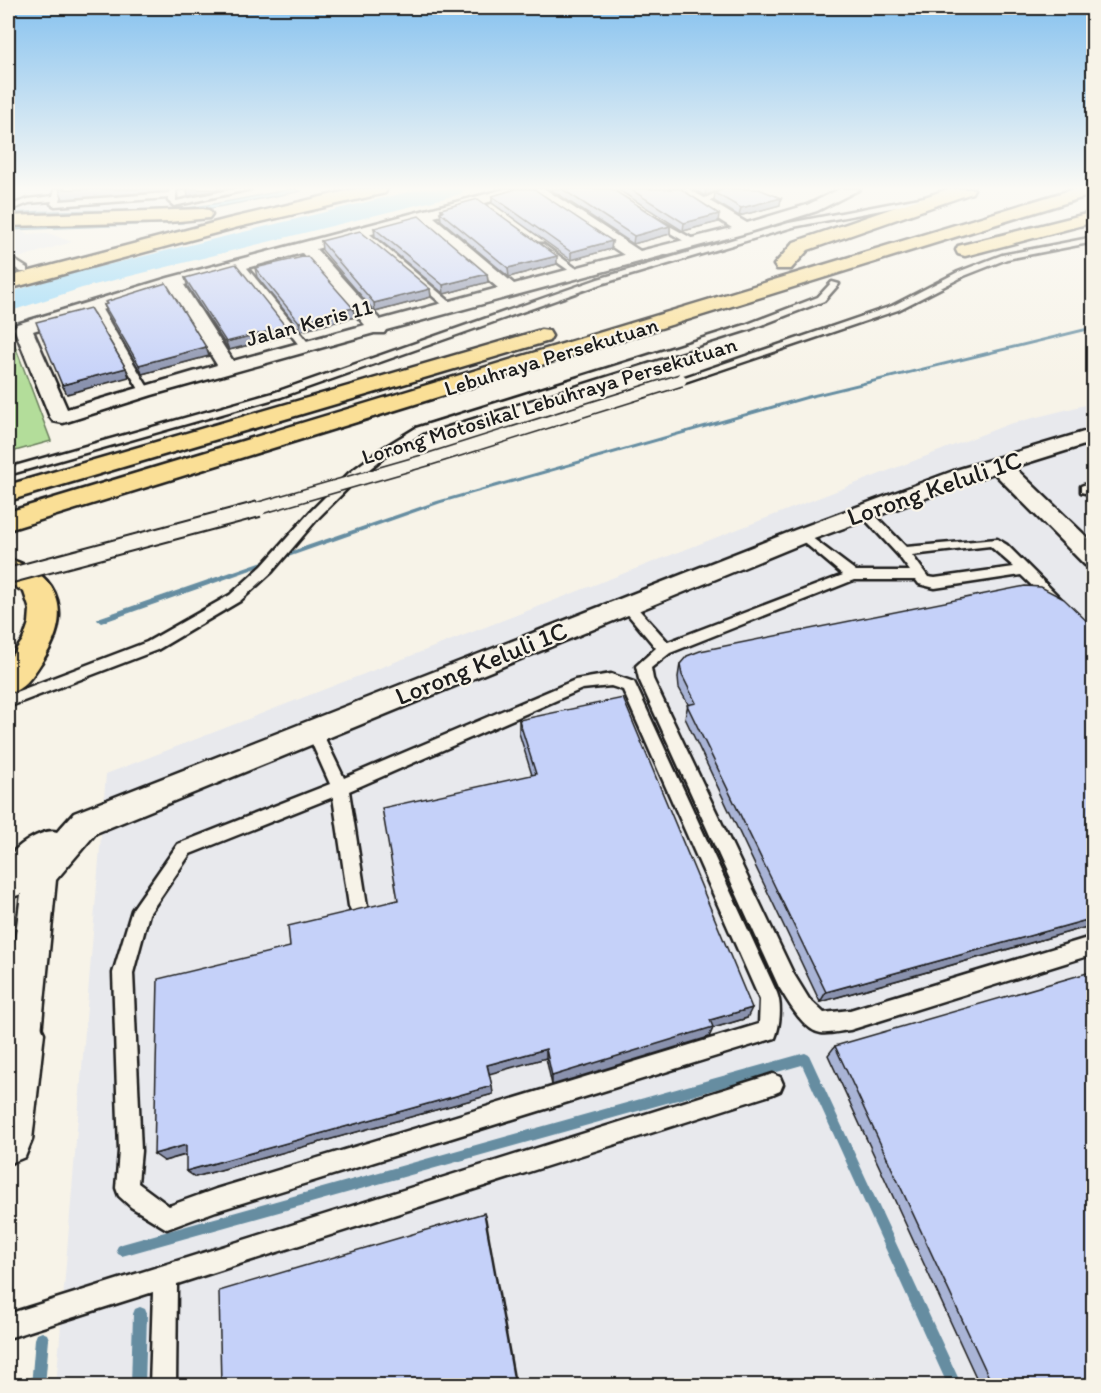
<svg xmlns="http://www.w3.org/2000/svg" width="1101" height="1393" font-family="Itim,sans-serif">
  <rect width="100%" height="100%" fill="#f7f3e8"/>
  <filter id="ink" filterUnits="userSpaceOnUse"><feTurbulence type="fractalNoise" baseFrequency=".0167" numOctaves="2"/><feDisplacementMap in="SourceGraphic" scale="12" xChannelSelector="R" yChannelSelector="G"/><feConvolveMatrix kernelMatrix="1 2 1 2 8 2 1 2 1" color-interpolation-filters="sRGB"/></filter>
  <g filter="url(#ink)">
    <!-- built -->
    <g fill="#e8e9ed">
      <polygon points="8,189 178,189 176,207 8,216"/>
      <polygon points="20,230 28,234 48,233 72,242 8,261 8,232"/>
      <polygon points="1093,403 1093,1385 56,1386 106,774 1009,424"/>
    </g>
    <!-- green -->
    <polygon fill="#b3dd9a" stroke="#687c5b" stroke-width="1.5" points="8,330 11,335 51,441 8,453"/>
    <!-- water -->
    <g fill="#97d8f9" stroke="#668da1" stroke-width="1.5">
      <path d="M292 189 302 191 202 210 12 217 14 213C67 209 121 212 174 209 214 206 253 196 292 189Z"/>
      <polygon points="178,220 182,223 8,230 8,227"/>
    </g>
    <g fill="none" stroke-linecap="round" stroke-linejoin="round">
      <!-- stream -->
      <g fill="#668da1" fill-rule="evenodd">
        <polygon points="1094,326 1094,329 810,398 441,503 104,622 101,623 97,620 98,618 437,501 806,396"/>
        <polygon points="805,1053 809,1055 962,1386 948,1386 802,1065 122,1256 118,1254 116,1250 118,1246 122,1244"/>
        <polygon points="140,1307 145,1309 147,1314 145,1386 131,1386 133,1314 135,1309"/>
        <polygon points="42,1332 47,1334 49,1339 45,1386 31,1386 35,1339 37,1334"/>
      </g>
      <!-- river -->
      <polygon fill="#97d8f9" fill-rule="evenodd" points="420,189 464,189 461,194 82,288 8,312 8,293 62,276"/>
      <!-- service casing -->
      <g stroke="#1c1c1c" stroke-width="5">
        <g id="service">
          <polygon points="55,189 63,189 60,201 169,193 170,189 176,189 176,201 234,189 251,189 174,206 168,201 168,198 55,206 51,204 52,201 29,203 8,211 8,206 28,199 53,196"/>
          <polygon points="725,189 736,189 703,204 696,202"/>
          <polygon points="930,196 934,198 933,200 793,227 705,253 604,283 281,397 8,475 8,468 273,393 598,279 789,223"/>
          <polygon points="653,217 695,240 696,242 689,244 650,221 650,217"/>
          <polygon points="359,230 365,230 455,306 455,310 449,310 359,234"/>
          <polygon points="1094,237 1094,242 1007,259 964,276 898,310 685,382 676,380 892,306 958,272 1002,255"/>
          <polygon points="537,244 543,244 581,272 574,274 537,248"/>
          <polygon points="8,256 27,268 27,272 21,272 8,263"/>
          <polygon points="237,263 243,263 311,346 311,350 303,350 237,267"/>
          <polygon points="832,282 839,284 824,301 751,329 424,432 388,454 357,479 319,517 272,572 240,601 157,650 8,707 8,695 147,642 230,595 262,566 311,511 349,473 380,450 416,428 745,325 818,297"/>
          <polygon points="92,304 100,306 150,391 149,393 140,391 90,306"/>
          <polygon points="1094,481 1094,489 1085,493 1081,492 1081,486"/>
          <path d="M865 508 869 509 906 547 997 539 1007 545 1062 600 1060 603H1050L1021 575 935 588 919 584 916 580H854L670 653 651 668 653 679 793 973 809 999 824 1013 850 1010 1094 936V954L850 1030C841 1031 830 1034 821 1033 804 1031 787 1000 779 987L639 679 636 666 656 648 620 605 627 600 632 602 668 642 843 575 799 538 797 535 799 532 803 531 856 571H910L898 555 861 515 859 512 861 509ZM990 546 1014 567 935 578 928 577 912 555Z"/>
          <path d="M611 674 634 682 636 686 777 993C782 1005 780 1026 775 1038L216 1211 167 1229 131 1207 119 1196 116 1188 119 1151 113 973 132 910 178 844 330 784 306 730 309 726H319L344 778 575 680ZM611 686 623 690 760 1000 759 1024 216 1189 169 1206 138 1183 141 1151 133 973 149 914 190 854 333 797 349 906 352 912 358 914 364 912 367 906 349 791 582 689Z"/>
          <polygon points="773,1074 780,1077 783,1084 780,1091 773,1094 177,1284 176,1386 150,1386 153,1292 8,1338 8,1314"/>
        </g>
      </g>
      <!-- minor casing -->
      <g stroke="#1c1c1c" stroke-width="5">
        <g id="minor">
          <path d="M505 189H545L640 251 732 228 671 189H689L747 223 807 205 840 189H860L817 211 750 232 386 330 384 333H374L152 395 63 423 53 421 50 417 14 328 17 324 168 278ZM529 191 530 192 624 255 514 284 434 217ZM420 221 498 288 380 320 316 249ZM302 253 365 325 233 361 184 285ZM170 289 217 365 67 409 33 331Z"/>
          <path d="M1094 429V442L1014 467 1094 544V567L1085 565 994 473 811 540 96 833 56 880 41 1033 35 1046 22 1052 9 1046 8 998 21 894 8 899C8 887 5 872 8 861 10 848 45 827 57 832L74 813 795 530 956 470Z"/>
        </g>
      </g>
      <!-- tertiary casing -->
      <g stroke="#1c1c1c" stroke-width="5">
        <polygon id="tertiary" points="8,1002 37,1018 44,1033 32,1140 25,1157 8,1164"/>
      </g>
      <!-- primary casing -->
      <g stroke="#1c1c1c" stroke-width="5">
        <g id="primary">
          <polygon points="355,189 387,189 385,193 238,227 8,289 8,277 228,219"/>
          <polygon points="203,209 209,210 212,214 209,218 169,222 8,226 8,216"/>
        </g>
      </g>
      <!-- trunk casing -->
      <g stroke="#1c1c1c" stroke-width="5">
        <g id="trunk">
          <polygon points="948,189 974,189 972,193 808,250 791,269 777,269 774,265 794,242"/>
          <polygon points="1074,189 1094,189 1094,194 8,530 8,512"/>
          <polygon points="1094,212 1094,222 965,256 958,254 956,250 958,246"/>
          <polygon points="541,330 549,331 552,336 549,341 8,501 8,485"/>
          <path d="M8 559C64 575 72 618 41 663 32 677 24 689 8 694V661L23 640 29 623 30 610 24 592 8 582Z"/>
        </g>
      </g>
      <!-- service -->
      <use href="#service" fill="#f7f3e8" fill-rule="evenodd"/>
      <!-- minor -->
      <use href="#minor" fill="#f7f3e8" fill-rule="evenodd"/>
      <!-- tertiary -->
      <use href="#tertiary" fill="#f7f3e8" fill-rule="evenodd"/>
      <!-- primary -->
      <use href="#primary" fill="#fadf96" fill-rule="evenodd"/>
      <!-- trunk -->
      <use href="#trunk" fill="#fadf96" fill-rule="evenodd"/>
      <!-- service-bridge-far1 casing -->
      <g stroke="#1c1c1c" stroke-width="14" stroke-linecap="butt">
        <polyline id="service-bridge-far1" points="253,510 430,459 681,380"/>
      </g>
      <!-- service-bridge casing -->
      <g stroke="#1c1c1c" stroke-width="18" stroke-linecap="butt">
        <polyline id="service-bridge" points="8,576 259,509"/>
      </g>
      <!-- service-bridge-far1 -->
      <use href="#service-bridge-far1" stroke="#f7f3e8" stroke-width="11"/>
      <!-- service-bridge -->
      <use href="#service-bridge" stroke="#f7f3e8" stroke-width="14"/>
    </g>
    <!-- wall -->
    <g fill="#a9b4d6" stroke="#1c1c1c" stroke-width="1.5">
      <polygon points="59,189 168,189 167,191 63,199"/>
      <polygon points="550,189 612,189 670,226 670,234 633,244"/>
      <polygon points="617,189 681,189 718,222 683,231"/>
      <polygon points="694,189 720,189 705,196"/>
      <polygon points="715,193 780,205 739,216 714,201"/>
      <polygon points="492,196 612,241 611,249 571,260 492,203"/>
      <polygon points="441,209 557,264 509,277 441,220 440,212 441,211"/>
      <polygon points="374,228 487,274 488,282 444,294 375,236"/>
      <polygon points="321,241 430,289 431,297 375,312 322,250"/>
      <polygon points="255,268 355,317 301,331 257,277"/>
      <polygon points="185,278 288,335 229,350 188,287"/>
      <polygon points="104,305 209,356 142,374 107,313"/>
      <polygon points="1094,628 1094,925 820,1002 685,718 688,704 679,688 678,677 680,664"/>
      <polygon points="519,720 747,1018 713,1028 709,1037 552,1085 546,1058 489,1073 493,1094 195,1177 186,1155 164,1161 290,947 398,900 532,775 519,733"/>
      <polygon points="835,1046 1094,1386 980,1386 828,1055"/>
    </g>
    <!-- shaded-wall -->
    <g fill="#8a92ae" stroke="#1c1c1c" stroke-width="1.5">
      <polygon points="178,189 223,189 188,196 187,190 178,191"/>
      <polygon points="706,189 720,189 705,196"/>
      <polygon points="781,198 780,205 739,216 741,208"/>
      <polygon points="719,214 718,222 683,231 684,223"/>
      <polygon points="670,226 670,234 633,244 634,236"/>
      <polygon points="612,241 611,249 571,260 571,252"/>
      <polygon points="557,256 557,264 509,277 508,268"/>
      <polygon points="487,274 488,282 444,294 443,285"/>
      <polygon points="430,289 431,297 375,312 374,303"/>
      <polygon points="353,308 355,317 301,331 299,322"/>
      <polygon points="286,327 288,335 229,350 226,342"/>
      <polygon points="206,347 209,356 142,374 139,365"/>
      <polygon points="126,368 129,377 67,394 62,385"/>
      <polygon points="1094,918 1094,925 820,1002 826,992"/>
      <polygon points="752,1008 747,1018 713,1028 709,1037 552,1085 552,1076 710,1020"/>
      <polygon points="546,1049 546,1058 489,1074 487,1065"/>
      <polygon points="492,1086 493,1094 195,1177 186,1171"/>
      <polygon points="186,1145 195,1152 164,1161 154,1154"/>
      <polygon points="484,1213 486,1219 516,1386 515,1386"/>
    </g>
    <!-- building -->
    <g fill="#c5d1f9" stroke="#1c1c1c" stroke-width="1.5">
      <polygon points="516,189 534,189 612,241 571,252 492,196"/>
      <polygon points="562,189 612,189 670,226 634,236"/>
      <polygon points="630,189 681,189 719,214 684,223"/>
      <polygon points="724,189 759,189 781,198 741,208 715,193"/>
      <polygon points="478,199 557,256 508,268 440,212 443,211 441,209"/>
      <polygon points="419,216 487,274 443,285 374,228"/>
      <polygon points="360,231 430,289 374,303 321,241"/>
      <polygon points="307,256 353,308 299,322 255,268"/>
      <polygon points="236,264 286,327 226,342 185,278"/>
      <polygon points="166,283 206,347 139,365 104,305 107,304 105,302"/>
      <polygon points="90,308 126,368 62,385 36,322"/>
      <polygon points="1025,586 1041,587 1064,599 1094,628 1094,918 826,992 687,705 696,703 682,675 680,664 687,656 700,651"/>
      <polygon points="623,698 752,1008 710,1020 713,1027 552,1076 546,1049 487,1065 492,1086 186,1171 186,1145 154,1154 158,979 290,947 288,926 398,900 382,808 536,774 519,720"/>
      <polygon points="1094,971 1094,1386 993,1386 835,1046"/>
      <polygon points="484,1213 515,1386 221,1386 219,1291"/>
    </g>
  </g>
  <!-- sky -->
  <linearGradient id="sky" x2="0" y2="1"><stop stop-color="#87c2ef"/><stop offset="0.49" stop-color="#fbfaf5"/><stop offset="1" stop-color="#fbfaf5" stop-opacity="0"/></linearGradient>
  <rect width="1101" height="384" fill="url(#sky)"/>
  <g text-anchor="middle" stroke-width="4.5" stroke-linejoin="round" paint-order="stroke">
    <!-- far-street labels -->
    <g font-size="22" fill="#1c1c1c" stroke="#f7f3e8">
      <text transform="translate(309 322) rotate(-15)" y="8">Jalan Keris 11</text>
      <text transform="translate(551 356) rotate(-17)" y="8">Lebuhraya Persekutuan</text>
      <text transform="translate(549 400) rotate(-17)" y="8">Lorong Motosikal Lebuhraya Persekutuan</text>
    </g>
    <!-- street labels -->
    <g font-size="26" fill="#1c1c1c" stroke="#f7f3e8">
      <text transform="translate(934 488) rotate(-19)" y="9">Lorong Keluli 1C</text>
      <text transform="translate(481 663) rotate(-22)" y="9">Lorong Keluli 1C</text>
    </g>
  </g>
  <!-- margin -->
  <rect width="1101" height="1393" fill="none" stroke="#f7f3e8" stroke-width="30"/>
  <rect x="15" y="15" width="1071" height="1363" fill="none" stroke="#1c1c1c" stroke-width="2" filter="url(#ink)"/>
</svg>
